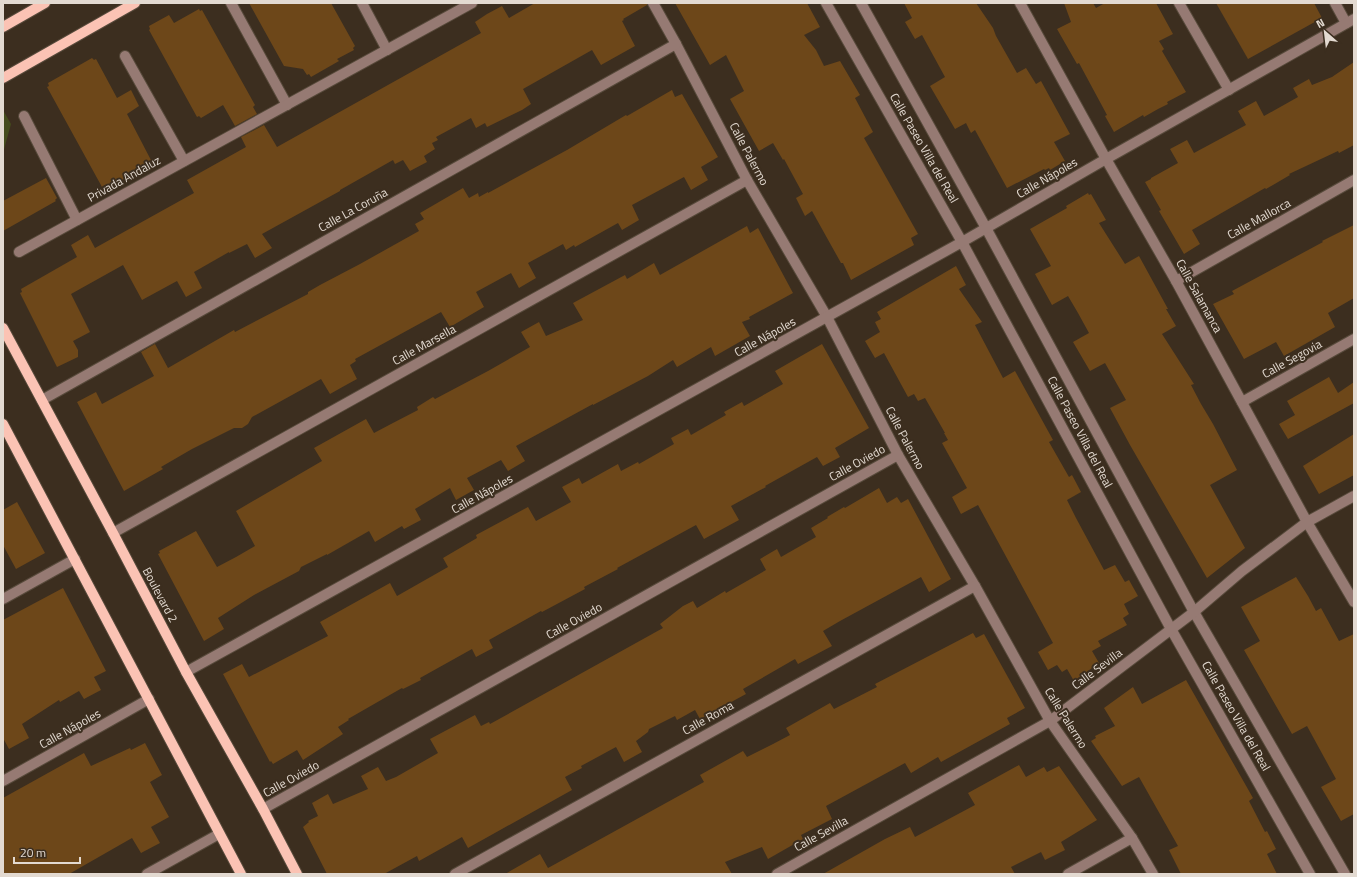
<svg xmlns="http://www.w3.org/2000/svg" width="1357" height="877" font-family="'Titillium Web',sans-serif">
  <rect width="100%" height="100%" fill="#3c2e1f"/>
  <!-- green -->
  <polygon fill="#454c1d" points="3,110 11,124 3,153"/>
  <!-- building -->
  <g fill="#6d4719">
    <polygon points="249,3 331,3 355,46 353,48 354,50 337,59 339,61 311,77 309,74 307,75 303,69 284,66"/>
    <polygon points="535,3 647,3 647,5 623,19 624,20 622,21 635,46 601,65 592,50 523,89 531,104 522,110 487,127 485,123 476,128 471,118 436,137 438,140 432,143 435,149 424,156 427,162 410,171 403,160 395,164 393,160 340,190 340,191 262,234 272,248 255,258 247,244 229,253 229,252 194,272 202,288 186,297 177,281 142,300 123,265 71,294 90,332 73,341 78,350 78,357 57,367 20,293 22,292 21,289 77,257 71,245 88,235 95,248 194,193 187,180 246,147 241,137 264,125 277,147 481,33 475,22 487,14 502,6 509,18"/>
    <polygon points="675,3 807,3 820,27 804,35 816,50 824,66 840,61 860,95 855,98 873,132 864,138 918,234 911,238 914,245 851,280 843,263 841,263 812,211 805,216 796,198 803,194 784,159 783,160 773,143 759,151 730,99 744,91 726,55 710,65"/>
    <polygon points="904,3 976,3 993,28 996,36 1017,73 1026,68 1036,84 1041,81 1070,134 1054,142 1065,161 1050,170 1049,168 1045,170 1044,169 1007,188 975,130 971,133 966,123 955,129 930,86 945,77 922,35 915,39 905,22 912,18"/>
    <polygon points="1064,3 1093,3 1096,8 1105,3 1156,3 1173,34 1159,41 1164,49 1162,51 1186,92 1167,102 1168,104 1158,109 1144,117 1143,115 1114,132 1105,116 1107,115 1079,63 1077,64 1057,29 1071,22"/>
    <polygon points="1216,3 1314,3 1322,18 1248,59"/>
    <polygon points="199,9 200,11 202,10 255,105 253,107 257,114 235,126 223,105 201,118 199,116 197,117 149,30 150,29 149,26 169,15 174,23"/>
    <polygon points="92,58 94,60 96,59 117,98 131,90 139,106 127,114 153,164 125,181 124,179 106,188 105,185 102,187 47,87 49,86 48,83"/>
    <polygon points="1354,62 1354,145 1339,153 1338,151 1289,174 1290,175 1266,189 1265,188 1192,230 1200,244 1184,254 1159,211 1161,210 1145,182 1151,179 1151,178 1178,163 1170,149 1187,140 1194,153 1246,125 1238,111 1256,101 1264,116 1298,97 1293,88 1309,79 1312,85 1332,77"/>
    <polygon points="672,90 675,97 682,94 718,157 701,167 708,180 691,190 684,177 632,205 639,220 622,230 618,223 575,247 574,245 566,250 563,244 528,263 536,278 519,288 511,273 476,292 484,307 450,327 441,312 355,359 356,361 350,365 357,379 346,385 330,394 321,379 252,417 248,424 242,428 234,428 192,449 161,467 163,469 124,491 77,402 96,392 102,404 154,376 141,352 155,344 168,368 234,330 235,332 308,294 308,292 320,285 360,264 419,231 415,224 424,219 420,213 463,188 469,198 478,193 479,197 488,192 488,193 567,150 626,115 627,116"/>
    <polygon points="46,178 57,198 55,200 56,201 3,231 3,201"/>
    <polygon points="1088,193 1089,195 1091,194 1106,220 1099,223 1125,264 1139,256 1168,309 1166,309 1176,326 1162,334 1194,384 1191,385 1201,404 1213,424 1237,470 1210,485 1245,548 1207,578 1130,445 1110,408 1126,400 1105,363 1090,371 1073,342 1089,333 1078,313 1068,296 1052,305 1035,274 1051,266 1030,229 1067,208 1066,206"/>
    <polygon points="1354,225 1354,298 1328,313 1335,327 1284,356 1276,342 1244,359 1213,304 1234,294 1232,291 1323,242 1322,241"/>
    <polygon points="747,226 750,233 758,228 793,293 749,317 750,319 742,322 750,336 715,356 711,347 677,367 673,360 648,376 593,405 593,404 516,446 525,461 508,471 501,460 467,478 474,490 456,500 450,488 415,509 421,520 404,529 402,526 375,542 369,531 327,555 327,554 301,567 299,571 254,595 218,618 224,629 204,641 158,554 160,553 159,551 196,531 217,567 236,557 255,546 236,511 322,461 314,448 366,419 374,433 391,424 418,410 417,407 433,397 435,399 488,371 530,347 521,332 539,322 546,336 583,320 573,303 625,275 627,279 654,263 660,275"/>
    <polygon points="956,266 966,285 959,289 982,322 975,325 1003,378 1015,371 1053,440 1049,442 1069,477 1072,475 1081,492 1067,500 1076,518 1104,570 1115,565 1125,582 1129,580 1138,596 1124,604 1129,614 1123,618 1127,625 1098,641 1101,646 1092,651 1099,663 1074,681 1067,669 1062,672 1057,665 1048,670 1038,652 1053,643 978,505 961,514 952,497 967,488 942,443 948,440 944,433 945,433 925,398 918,401 914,394 908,397 884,353 875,358 865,341 880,332 875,322 881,319 877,312"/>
    <polygon points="822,344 869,428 835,448 840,457 823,466 817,457 765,486 766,487 731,506 739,520 704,539 696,525 617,568 618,569 584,587 585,589 542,612 541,611 489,640 493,648 476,657 472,649 420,678 421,680 403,689 402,688 348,719 349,720 338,727 343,734 303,760 297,750 273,764 271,761 270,762 223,674 242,664 249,677 328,636 320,622 390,583 397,596 448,567 443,558 477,538 476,535 528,507 536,521 571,502 562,487 579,478 582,484 618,464 621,471 638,462 639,464 674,444 671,438 688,429 691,435 726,415 724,412 742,402 744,406 783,384 775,371"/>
    <polygon points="1329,377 1338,393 1354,382 1354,403 1288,439 1279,424 1295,415 1287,401"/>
    <polygon points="1354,434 1354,475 1319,494 1303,466"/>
    <polygon points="879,488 887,503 897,497 901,503 908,499 951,579 929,592 921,577 840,621 823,631 832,646 798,664 795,659 743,689 746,694 700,719 695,710 677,720 675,716 649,729 648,732 636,741 642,752 624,762 616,747 581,766 582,768 565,777 572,790 468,848 462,837 419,861 417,856 384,874 327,874 303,827 309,822 308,821 318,816 312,803 328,794 333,804 368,789 361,776 378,767 386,781 396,777 438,753 430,739 475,715 481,726 489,722 490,724 663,628 660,624 683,606 693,601 697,608 725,591 726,593 766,570 760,559 777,549 781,557 816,537 811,528 828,518 827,517 844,507 845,508"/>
    <polygon points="17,502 45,553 16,569 3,545 3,510"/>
    <polygon points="1296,577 1308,596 1316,611 1321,608 1339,641 1354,634 1354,814 1341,821 1321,787 1336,779 1307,726 1292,734 1244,650 1260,641 1241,607"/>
    <polygon points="63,588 106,671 94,677 101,690 84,699 79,691 60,702 59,700 22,724 29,738 9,749 3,738 3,620"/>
    <polygon points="973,633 976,638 984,634 1025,708 1007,718 1010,724 941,762 938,757 911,773 905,763 826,806 832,819 801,835 803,839 768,859 762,847 725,862 732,874 505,874 540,854 548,868 704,782 700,775 743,751 747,757 773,744 790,735 786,728 830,703 834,709 877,687 875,684"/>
    <polygon points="1186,680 1253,798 1249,801 1265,832 1267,831 1276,849 1267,854 1277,874 1181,874 1169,850 1178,846 1139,777 1122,786 1091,741 1096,738 1095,736 1115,726 1104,708 1133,687 1142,704"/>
    <polygon points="145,743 162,775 150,782 169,817 151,827 160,843 141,853 132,838 69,874 3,874 3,798 84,753 91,766 130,748 131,750"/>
    <polygon points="1019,765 1026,777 1044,767 1047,772 1059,766 1097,820 1061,842 1065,850 1045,860 1041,852 1011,867 1015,874 823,874 885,839 910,827 915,837 975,805 968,793"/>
  </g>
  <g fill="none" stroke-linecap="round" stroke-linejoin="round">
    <!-- minor casing -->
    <g stroke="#574a3b" stroke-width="12">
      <g id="minor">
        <polyline points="231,3 287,105"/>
        <polyline points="362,3 387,50"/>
        <polyline points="653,3 676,44 747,180 827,317 898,455 975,586 1050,721 1132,838 1153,874"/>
        <polyline points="826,3 962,242 1171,629 1310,874"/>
        <polyline points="861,3 986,228 1194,612 1345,874"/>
        <polyline points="1020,3 1106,159 1176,281 1307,522 1354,602"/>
        <polyline points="1179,3 1229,90"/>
        <polyline points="1335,3 1346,23"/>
        <polyline points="125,56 184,161"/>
        <polyline points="24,116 77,220"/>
        <polyline points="19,252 472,3"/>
        <polyline points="1176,281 1354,180"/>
        <polyline points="42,400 676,44"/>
        <polyline points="1242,402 1354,339"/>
        <polyline points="113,533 747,180"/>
        <polyline points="3,599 75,559"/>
        <polyline points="186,672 962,242 1106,159 1354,19"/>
        <polyline points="3,781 149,699"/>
        <polyline points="263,809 898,455"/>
        <polyline points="147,874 219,834"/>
        <polyline points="455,874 975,586"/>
        <polyline points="777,874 1050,721 1194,612 1242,571 1307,522 1354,496"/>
        <polyline points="1068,874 1132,838"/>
      </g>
    </g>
    <!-- major casing -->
    <g stroke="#574a3b" stroke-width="12">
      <g id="major">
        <polyline points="3,27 45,3"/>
        <polyline points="3,78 135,3"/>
        <polyline points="3,328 113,533 186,672 263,809 297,874"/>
        <polyline points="3,424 241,874"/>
      </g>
    </g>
    <!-- minor -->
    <use href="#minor" stroke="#967a73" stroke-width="10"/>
    <!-- major -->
    <use href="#major" stroke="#fbc3b4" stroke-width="10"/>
  </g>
  <g text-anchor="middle" stroke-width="4" stroke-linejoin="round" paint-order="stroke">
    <!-- street labels -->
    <g font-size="12" fill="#e3dad1" stroke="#3c2e1f">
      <text transform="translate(924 148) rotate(60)" y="4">Calle Paseo Villa del Real</text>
      <text transform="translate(749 154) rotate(62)" y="4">Calle Palermo</text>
      <text transform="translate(1047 178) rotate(-30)" y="4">Calle Nápoles</text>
      <text transform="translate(124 179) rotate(-29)" y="4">Privada Andaluz</text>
      <text transform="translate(353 210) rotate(-29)" y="4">Calle La Coruña</text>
      <text transform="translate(1259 219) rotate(-29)" y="4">Calle Mallorca</text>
      <text transform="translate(1199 296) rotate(61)" y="4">Calle Salamanca</text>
      <text transform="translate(765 337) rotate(-29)" y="4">Calle Nápoles</text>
      <text transform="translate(424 345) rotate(-29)" y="4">Calle Marsella</text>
      <text transform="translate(1292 359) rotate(-29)" y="4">Calle Segovia</text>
      <text transform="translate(1080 432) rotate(62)" y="4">Calle Paseo Villa del Real</text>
      <text transform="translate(905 438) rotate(62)" y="4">Calle Palermo</text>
      <text transform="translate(857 463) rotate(-29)" y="4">Calle Oviedo</text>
      <text transform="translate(482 494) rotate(-29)" y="4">Calle Nápoles</text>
      <text transform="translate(160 595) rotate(62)" y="4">Boulevard 2</text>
      <text transform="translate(574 621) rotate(-29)" y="4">Calle Oviedo</text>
      <text transform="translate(1097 669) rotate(-37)" y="4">Calle Sevilla</text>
      <text transform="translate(1236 716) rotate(60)" y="4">Calle Paseo Villa del Real</text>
      <text transform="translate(708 718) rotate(-29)" y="4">Calle Roma</text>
      <text transform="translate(1066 718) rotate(58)" y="4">Calle Palermo</text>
      <text transform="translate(70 729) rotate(-29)" y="4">Calle Nápoles</text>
      <text transform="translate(291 779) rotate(-29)" y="4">Calle Oviedo</text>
      <text transform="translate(821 834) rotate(-29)" y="4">Calle Sevilla</text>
    </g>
  </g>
  <!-- border -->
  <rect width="1357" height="877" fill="none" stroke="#e3dad1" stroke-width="8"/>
  <!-- north arrow -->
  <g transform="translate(1325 32) rotate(332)" stroke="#3c2e1f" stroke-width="3" paint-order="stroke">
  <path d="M0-3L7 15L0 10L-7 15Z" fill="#e3dad1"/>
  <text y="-6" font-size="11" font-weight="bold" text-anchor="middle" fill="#e3dad1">N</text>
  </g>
  <!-- scale -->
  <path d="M14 857v6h66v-6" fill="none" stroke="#e3dad1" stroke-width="2"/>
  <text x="20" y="857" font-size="12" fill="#e3dad1" stroke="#3c2e1f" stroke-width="3" paint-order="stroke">20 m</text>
</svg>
